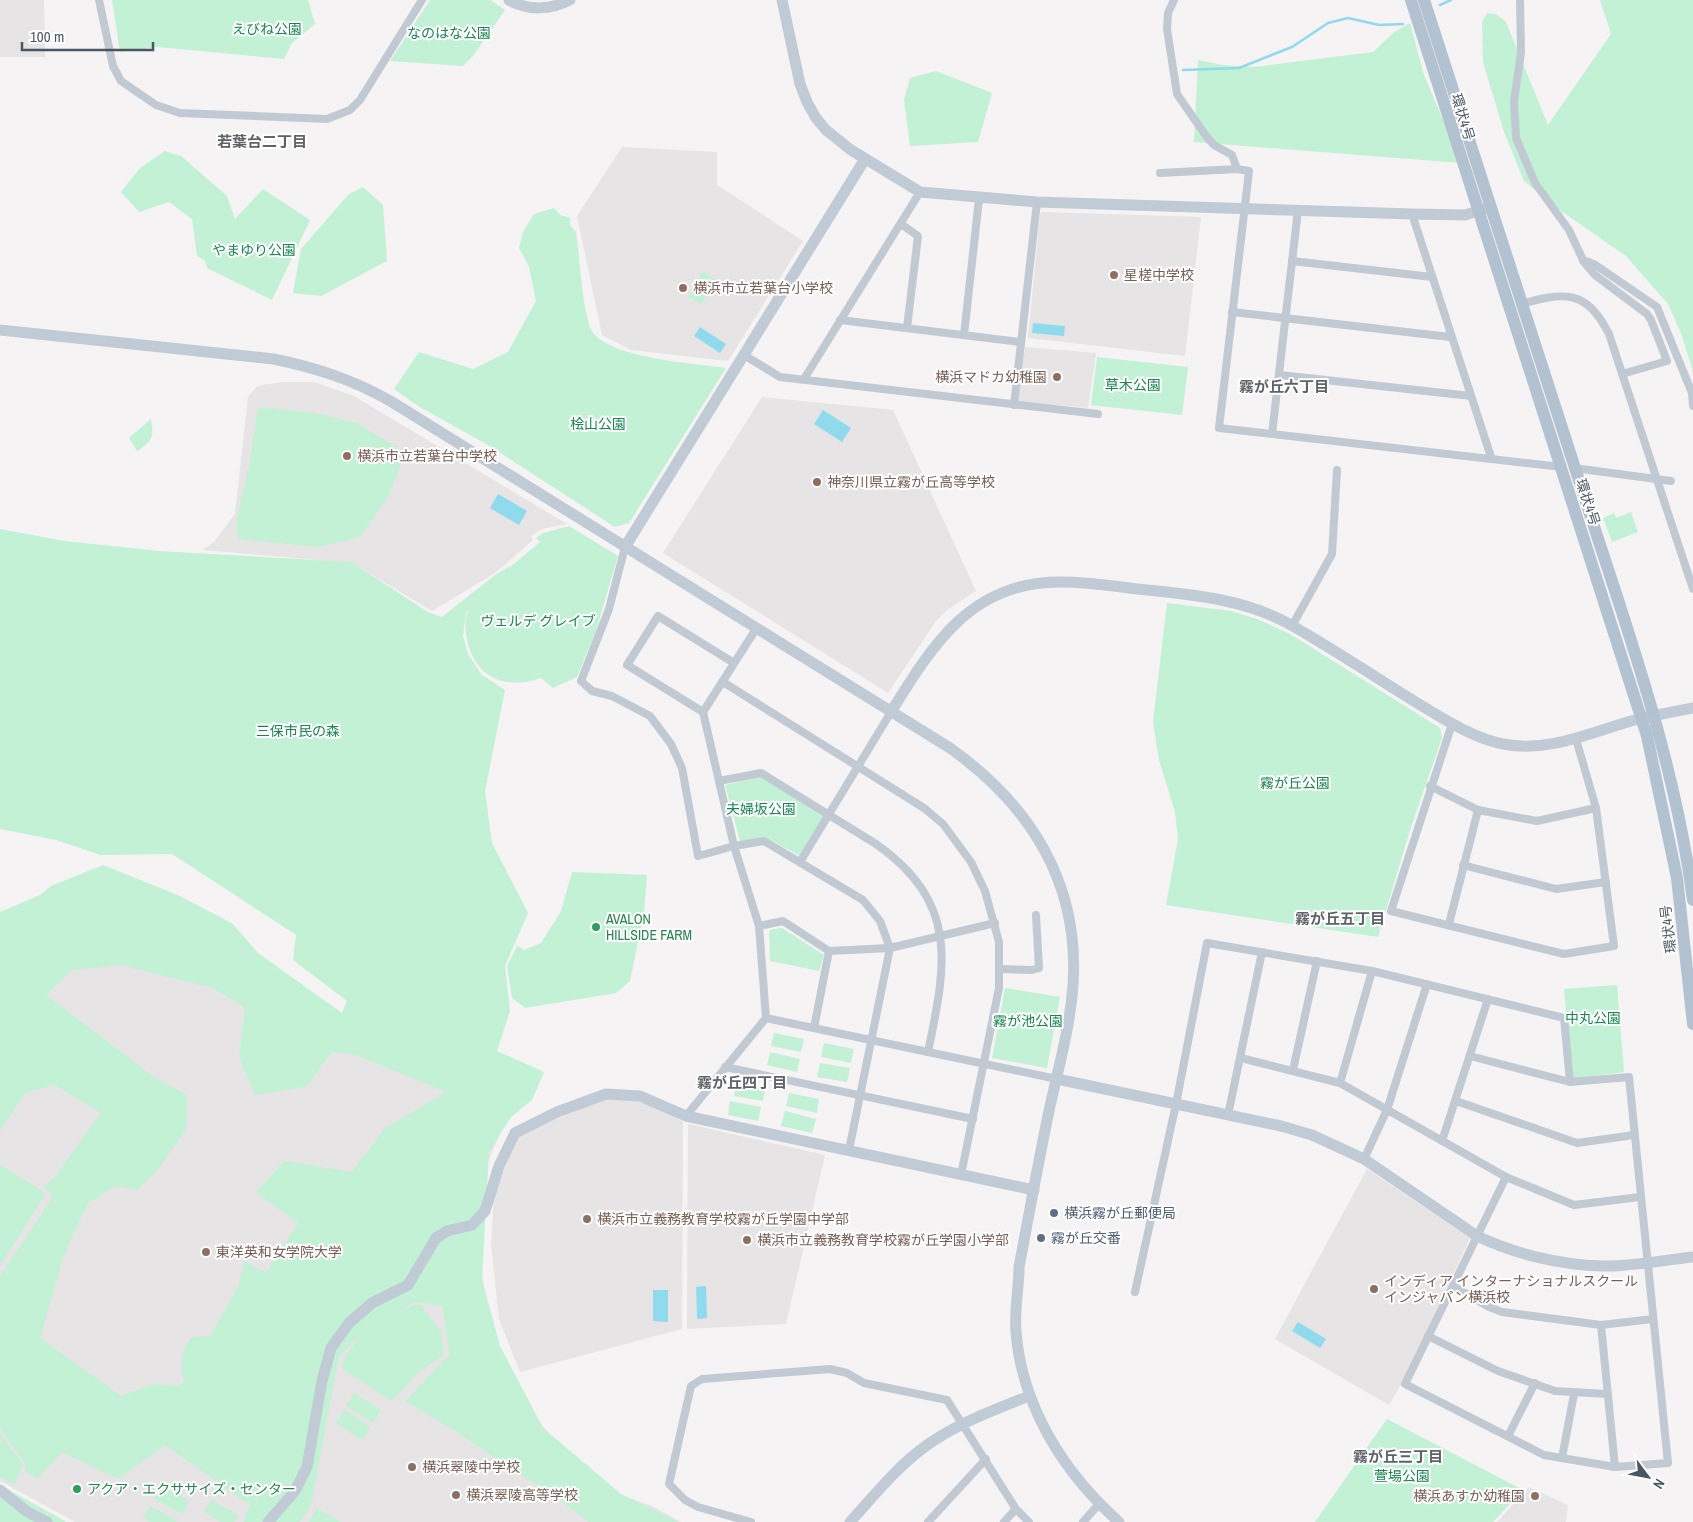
<svg xmlns="http://www.w3.org/2000/svg" width="1693" height="1522" font-family="'Archivo Narrow','Noto Sans JP',sans-serif">
  <rect width="100%" height="100%" fill="#f5f3f3"/>
  <!-- education -->
  <g fill="#e6e4e5">
    <polygon points="0,0 44,0 45,57 0,57"/>
    <polygon points="622,147 717,152 717,185 803,241 728,361 631,350 602,335 577,216"/>
    <polygon points="1043,212 1201,217 1185,356 1028,338 1040,214"/>
    <polygon points="1025,347 1096,353 1088,408 1018,401"/>
    <polygon points="282,382 314,382 354,396 567,524 542,529 531,536 533,540 495,573 432,611 352,563 203,550 214,542 235,514 248,397 257,386"/>
    <polygon points="762,397 893,410 976,591 947,610 936,621 888,693 663,553"/>
    <polygon points="101,949 215,974 502,1113 499,1136 476,1190 363,1298 252,1522 75,1522 0,1481 0,992"/>
    <polygon points="606,1099 632,1100 655,1107 682,1121 683,1124 682,1329 520,1372 499,1319 491,1245 494,1194 513,1148 522,1133"/>
    <polygon points="688,1124 825,1155 786,1324 687,1329"/>
    <polygon points="1367,1169 1470,1238 1403,1381 1389,1405 1275,1339"/>
    <polygon points="479,1226 483,1283 499,1355 531,1411 574,1466 610,1492 650,1505 681,1522 274,1522 342,1343"/>
    <polygon points="1529,1487 1568,1505 1566,1522 1497,1522"/>
  </g>
  <!-- green -->
  <g fill="#c3f1d5" fill-rule="evenodd">
    <polygon points="112,0 308,0 315,24 292,43 284,59 158,47 120,52"/>
    <polygon points="430,0 490,0 505,10 473,56 463,66 390,61"/>
    <polygon points="1600,0 1693,0 1693,372 1681,333 1668,304 1626,256 1561,211 1524,181 1504,132 1483,62 1482,22 1487,13 1496,14 1506,22 1548,125 1611,34"/>
    <polygon points="1410,23 1424,75 1461,163 1194,142 1198,60 1223,65 1255,67 1373,52 1393,33"/>
    <polygon points="936,71 992,93 978,142 910,146 904,100 910,78"/>
    <polygon points="165,151 181,156 227,196 235,219 263,189 310,220 272,300 207,268 205,261 197,256 192,219 169,202 139,212 121,192 140,168"/>
    <polygon points="363,187 383,205 387,261 321,296 293,293 301,249 349,194"/>
    <path d="M554 208 560 215 570 218V225L576 232C579 250 583 323 594 334 617 359 692 363 726 368L629 523 615 527 488 445 418 406 394 389 419 352 473 369 508 352 536 301 529 267 519 248 523 232 534 214Z"/>
    <polygon points="703,271 716,280 701,304 688,296"/>
    <polygon points="1097,357 1188,367 1182,415 1091,405"/>
    <polygon points="258,407 315,413 357,423 405,453 389,495 360,537 317,547 238,539 236,522 250,461"/>
    <path d="M151 419C154 437 153 441 137 451L129 438Z"/>
    <polygon points="1631,512 1638,532 1612,542 1603,518 1614,513 1616,518"/>
    <path d="M569 526 618 556 596 631 577 677 553 688 541 678C508 689 479 681 468 644 466 636 464 623 467 614 469 608 478 601 482 596L466 613 463 636 468 654 482 675 505 690 485 791 492 843 528 913 505 966 510 1011 497 1051 544 1072 532 1100 511 1117 489 1152 482 1279 500 1346 543 1428 621 1494 679 1522H589L568 1506 455 1431 405 1401 450 1354 442 1306 415 1302 399 1312 416 1304 421 1305 441 1332 444 1355 421 1370 392 1401 341 1368 346 1355 363 1333 339 1356 311 1505 300 1522H243L250 1505 165 1445 118 1479 62 1452 38 1478 27 1473 24 1462 0 1429V1276L53 1197 43 1185 54 1178 101 1113 55 1085 26 1092 0 1130V912L40 895 51 886 103 865 180 896 233 924 258 953 342 1013 347 1001 293 960 296 935 172 854 101 855 56 840 0 829V529L65 541 159 551 351 562 428 612 442 617 495 575 510 566 509 568 540 542 536 538 543 533ZM121 965 213 988 245 1008 239 1057 255 1095 306 1087 332 1052 356 1055 446 1092 384 1129 352 1172 285 1161 256 1192 298 1223 266 1273 244 1261 239 1285 210 1336 192 1337C182 1350 179 1363 184 1380L180 1386 153 1384 121 1396 40 1338 63 1258 87 1204 115 1186 137 1190 158 1169 186 1130 187 1095 154 1077 46 995 72 970Z"/>
    <polygon points="1167,603 1231,611 1257,619 1290,634 1440,728 1442,738 1410,830 1378,937 1166,905 1178,839 1175,812 1159,760 1153,722"/>
    <polygon points="761,777 825,815 800,856 765,837 740,841 725,785"/>
    <polygon points="572,872 647,875 644,912 630,981 616,993 525,1008 512,998 507,966 517,946 524,950 541,943 561,911"/>
    <polygon points="782,928 824,955 819,971 770,961 769,930"/>
    <polygon points="1617,985 1624,1072 1572,1079 1564,989"/>
    <polygon points="1005,988 1060,997 1047,1068 992,1058"/>
    <polygon points="774,1033 804,1039 801,1052 771,1046"/>
    <polygon points="824,1043 854,1049 851,1063 821,1057"/>
    <polygon points="770,1052 800,1059 797,1072 767,1065"/>
    <polygon points="820,1063 850,1068 847,1082 817,1077"/>
    <polygon points="736,1083 765,1088 763,1101 734,1096"/>
    <polygon points="789,1093 819,1099 817,1113 786,1106"/>
    <polygon points="730,1101 761,1107 758,1121 728,1115"/>
    <polygon points="785,1111 816,1119 812,1133 781,1126"/>
    <polygon points="0,1165 46,1193 0,1266"/>
    <polygon points="354,1393 381,1410 373,1423 346,1406"/>
    <polygon points="344,1410 370,1427 362,1440 336,1423"/>
    <polygon points="1387,1419 1523,1490 1493,1522 1315,1522"/>
    <polygon points="0,1434 23,1464 14,1485 0,1477"/>
    <polygon points="0,1485 67,1522 0,1522"/>
    <polygon points="161,1486 189,1501 182,1514 154,1499"/>
    <polygon points="211,1500 238,1515 234,1522 221,1522 204,1512"/>
    <polygon points="150,1506 177,1521 176,1522 150,1522 143,1518"/>
    <polygon points="317,1508 341,1522 309,1522"/>
  </g>
  <!-- water -->
  <g fill="#90daee">
    <polygon points="1033,323 1065,326 1064,336 1032,333"/>
    <polygon points="700,327 726,344 720,353 694,336"/>
    <polygon points="823,410 851,428 842,442 814,424"/>
    <polygon points="498,494 527,511 519,525 490,508"/>
    <polygon points="706,1286 707,1318 697,1319 696,1287"/>
    <polygon points="653,1290 668,1290 668,1322 653,1321"/>
    <polygon points="1298,1322 1326,1339 1320,1348 1292,1331"/>
  </g>
  <g fill="none" stroke-linecap="round" stroke-linejoin="round">
    <!-- stream -->
    <g stroke="#90daee" stroke-width="2.5">
      <polyline points="1440,5 1451,0"/>
      <polyline points="1183,70 1239,68 1292,47 1328,23 1348,18 1379,25 1403,24"/>
    </g>
    <!-- street -->
    <g stroke="#c1cad2" stroke-width="8">
      <polyline points="99,0 113,66 121,81 156,105 180,113 327,119 350,110 360,100 422,0"/>
      <polyline points="1174,0 1168,13 1167,29 1177,94 1206,136 1214,145 1232,155 1237,169"/>
      <polyline points="1520,0 1521,53 1514,101 1516,138 1535,183 1569,230 1583,260 1594,264 1657,307 1692,393 1693,406"/>
      <polyline points="1160,173 1237,169 1249,171 1219,428 1562,467"/>
      <polyline points="1412,214 1491,457"/>
      <polyline points="901,224 918,236 907,328"/>
      <polyline points="1292,261 1432,277"/>
      <polyline points="1583,261 1595,275 1647,314 1651,320 1667,361 1622,374"/>
      <path d="M1521 304C1565 292 1586 289 1609 334L1693 589"/>
      <polyline points="1232,312 1450,337"/>
      <polyline points="840,320 1020,342"/>
      <polyline points="964,335 979,199"/>
      <polyline points="744,355 780,377 1098,414"/>
      <polyline points="1280,375 1471,396"/>
      <polyline points="804,379 920,192"/>
      <polyline points="1014,405 1037,202"/>
      <polyline points="1272,434 1298,210"/>
      <polyline points="1574,468 1671,481"/>
      <polyline points="625,547 609,609 581,681 592,691 612,696 650,716 671,744 682,768 698,856 734,846 764,841 863,900 880,921 890,948 849,1150"/>
      <polyline points="1292,626 1332,554 1337,470"/>
      <polyline points="723,682 924,808 943,824 971,862 985,891 999,942 999,988 961,1175"/>
      <polyline points="703,712 756,629"/>
      <polyline points="1452,724 1391,911 1564,954 1614,946 1596,808 1576,739"/>
      <path d="M719 781 761 773 876 844C960 903 946 965 928 1052"/>
      <polyline points="1430,786 1478,810 1537,821 1596,808"/>
      <polyline points="800,862 891,712"/>
      <polyline points="1463,865 1556,889 1606,882"/>
      <polyline points="1449,924 1478,810"/>
      <polyline points="759,926 783,921 829,951 814,1028"/>
      <polyline points="829,951 890,948 995,923"/>
      <polyline points="999,969 1032,970 1039,968 1036,915"/>
      <polyline points="766,1018 1057,1079"/>
      <polyline points="1470,1056 1570,1082 1629,1077 1668,1463 1615,1467 1544,1455 1405,1384 1506,1177"/>
      <polyline points="1241,1058 1340,1083 1506,1177 1574,1205 1640,1197"/>
      <polyline points="725,1067 973,1119"/>
      <polyline points="1293,1070 1317,961"/>
      <polyline points="1340,1083 1372,971"/>
      <polyline points="1456,1101 1577,1143 1634,1135"/>
      <polyline points="1228,1115 1262,952"/>
      <polyline points="686,1116 766,1018 759,926 734,846 703,712 627,665 658,616 734,663"/>
      <polyline points="1442,1141 1488,999"/>
      <polyline points="1364,1159 1387,1110 1427,984"/>
      <polyline points="1453,1286 1489,1307 1502,1312 1601,1325 1653,1319"/>
      <polyline points="1135,1292 1176,1104 1207,943 1372,971 1564,1018 1570,1082"/>
      <polyline points="1601,1325 1615,1467"/>
      <polyline points="1428,1336 1498,1371 1555,1391 1607,1394"/>
      <polyline points="1508,1436 1535,1383"/>
      <polyline points="1562,1458 1574,1394"/>
      <polyline points="751,1522 698,1507 685,1500 669,1484 691,1386 702,1379 830,1369 847,1373 864,1383 947,1400 1016,1509 1029,1522"/>
      <polyline points="928,1522 986,1459"/>
      <polyline points="1004,1522 1016,1509"/>
      <polyline points="1083,1522 1099,1504"/>
    </g>
    <!-- secondary -->
    <g stroke="#c1cbd6" stroke-width="11">
      <path d="M509 0C528 11 551 10 570 0"/>
      <polyline points="782,0 800,84 807,102 816,118 826,130 851,150 920,192 1037,202 1412,214 1465,215 1488,208"/>
      <path d="M0 330 274 359C317 368 354 380 392 402L950 748C1030 805 1080 883 1073 985 1070 1028 1058 1069 1049 1111 1038 1163 1029 1215 1019 1267 1019 1289 1014 1310 1016 1332 1022 1407 1064 1473 1119 1522"/>
      <polyline points="625,547 865,159"/>
      <path d="M891 712C933 644 972 581 1061 582 1090 582 1119 587 1147 590 1197 595 1247 600 1291 625 1335 650 1378 679 1422 706 1448 721 1473 738 1503 744 1548 753 1589 733 1631 721 1652 716 1672 712 1693 708"/>
      <path d="M1057 1079 1281 1126 1312 1135 1364 1159 1477 1236C1515 1254 1560 1265 1602 1266 1630 1267 1664 1260 1693 1257"/>
      <polyline points="0,1490 26,1511 47,1522"/>
      <polyline points="268,1522 295,1491 307,1467 322,1381 331,1348 349,1323 372,1303 408,1285 436,1238 447,1231 472,1225 485,1211 499,1166 515,1133 557,1112 606,1094 640,1096 686,1116 714,1122 1034,1190"/>
      <path d="M850 1522C873 1497 895 1469 923 1448 955 1424 992 1411 1029 1396"/>
    </g>
    <!-- primary -->
    <g stroke="#b3c2d1" stroke-width="12">
      <polyline points="1411,0 1647,736 1677,878 1693,1024"/>
      <path d="M1424 0C1477 167 1531 333 1585 499 1628 631 1675 762 1693 900"/>
    </g>
  </g>
  <!-- markers -->
  <g fill="#8d6e63" stroke="#fff" stroke-width="2">
    <circle cx="1114" cy="275" r="5"/>
    <circle cx="683" cy="288" r="5"/>
    <circle cx="1057" cy="377" r="5"/>
    <circle cx="347" cy="456" r="5"/>
    <circle cx="817" cy="482" r="5"/>
    <circle cx="587" cy="1219" r="5"/>
    <circle cx="747" cy="1240" r="5"/>
    <circle cx="206" cy="1252" r="5"/>
    <circle cx="1374" cy="1289" r="5"/>
    <circle cx="412" cy="1467" r="5"/>
    <circle cx="456" cy="1495" r="5"/>
    <circle cx="1535" cy="1496" r="5"/>
  </g>
  <g fill="#2e9e5b" stroke="#fff" stroke-width="2">
    <circle cx="596" cy="927" r="5"/>
    <circle cx="77" cy="1489" r="5"/>
  </g>
  <g fill="#5c6f8a" stroke="#fff" stroke-width="2">
    <circle cx="1054" cy="1213" r="5"/>
    <circle cx="1041" cy="1238" r="5"/>
  </g>
  <g text-anchor="middle" stroke-width="4" stroke-linejoin="round" paint-order="stroke">
    <!-- park labels -->
    <g font-size="14" fill="#17864f" stroke="#fff">
      <text x="267" y="34">えびね公園</text>
      <text x="449" y="38">なのはな公園</text>
      <text x="254" y="255">やまゆり公園</text>
      <text x="1133" y="390">草木公園</text>
      <text x="598" y="429">桧山公園</text>
      <text x="538" y="626">ヴェルデ グレイブ</text>
      <text x="298" y="736">三保市民の森</text>
      <text x="1295" y="788">霧が丘公園</text>
      <text x="761" y="814">夫婦坂公園</text>
      <text x="1593" y="1023">中丸公園</text>
      <text x="1028" y="1026">霧が池公園</text>
      <text x="1402" y="1481">萱場公園</text>
    </g>
    <!-- street labels -->
    <g font-size="14" fill="#4a5661" stroke="#fff">
      <text transform="translate(1463 117) rotate(73)" y="5">環状4号</text>
      <text transform="translate(1588 502) rotate(72)" y="5">環状4号</text>
      <text transform="translate(1668 929) rotate(-97)" y="5">環状4号</text>
    </g>
    <!-- education labels -->
    <g font-size="14" fill="#785e54" stroke="#fff" text-anchor="start">
      <text x="1124" y="280">星槎中学校</text>
      <text x="693" y="293">横浜市立若葉台小学校</text>
      <text x="1047" y="382" text-anchor="end">横浜マドカ幼稚園</text>
      <text x="357" y="461">横浜市立若葉台中学校</text>
      <text x="827" y="487">神奈川県立霧が丘高等学校</text>
      <text x="597" y="1224">横浜市立義務教育学校霧が丘学園中学部</text>
      <text x="757" y="1245">横浜市立義務教育学校霧が丘学園小学部</text>
      <text x="216" y="1257">東洋英和女学院大学</text>
      <text x="1384" y="1286">インディア インターナショナルスクール<tspan x="1384" dy="16">インジャパン横浜校</tspan></text>
      <text x="422" y="1472">横浜翠陵中学校</text>
      <text x="466" y="1500">横浜翠陵高等学校</text>
      <text x="1525" y="1501" text-anchor="end">横浜あすか幼稚園</text>
    </g>
    <!-- leisure labels -->
    <g font-size="14" fill="#27864d" stroke="#fff" text-anchor="start">
      <text x="606" y="924">AVALON<tspan x="606" dy="16">HILLSIDE FARM</tspan></text>
      <text x="87" y="1494">アクア・エクササイズ・センター</text>
    </g>
    <!-- service labels -->
    <g font-size="14" fill="#4e5e75" stroke="#fff" text-anchor="start">
      <text x="1064" y="1218">横浜霧が丘郵便局</text>
      <text x="1051" y="1243">霧が丘交番</text>
    </g>
    <!-- neighbourhood labels -->
    <g font-size="15" font-weight="bold" fill="#5f6368" stroke="#fff">
      <text x="262" y="147">若葉台二丁目</text>
      <text x="1284" y="392">霧が丘六丁目</text>
      <text x="1340" y="924">霧が丘五丁目</text>
      <text x="742" y="1088">霧が丘四丁目</text>
      <text x="1398" y="1462">霧が丘三丁目</text>
    </g>
  </g>
  <!-- north arrow -->
  <g transform="translate(1648 1477) rotate(122)" stroke="#ffffff" stroke-width="4" paint-order="stroke">
  <path d="M0-4L9 19L0 12L-9 19Z" fill="#4a5661"/>
  <text y="-8" font-size="14" font-weight="bold" text-anchor="middle" fill="#4a5661">N</text>
  </g>
  <!-- scale -->
  <path d="M22 42v8h131v-8" fill="none" stroke="#4a5661" stroke-width="2.5"/>
  <text x="30" y="42" font-size="15" fill="#4a5661" stroke="#ffffff" stroke-width="4" paint-order="stroke">100 m</text>
</svg>
